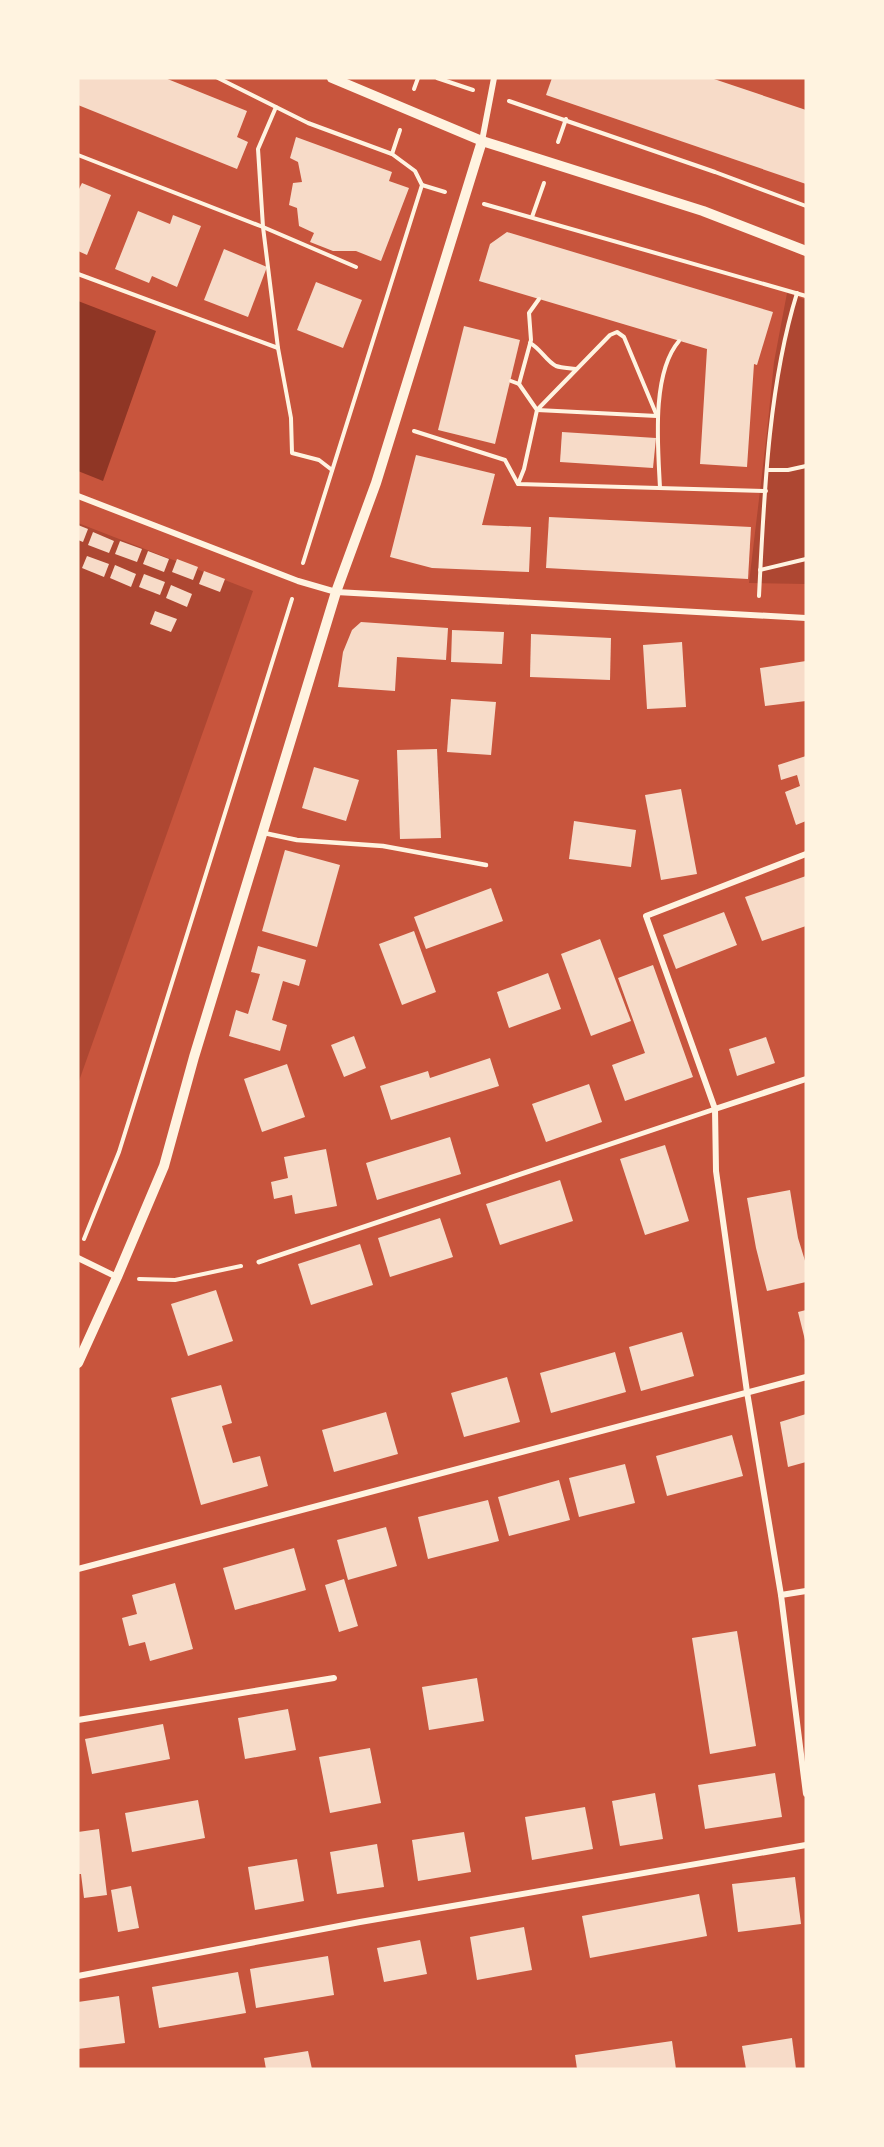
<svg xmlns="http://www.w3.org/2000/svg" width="884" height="2147" font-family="Manrope,sans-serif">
  <rect width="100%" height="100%" fill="#c8553d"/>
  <!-- green -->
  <g fill="#ae4732">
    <polygon points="787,293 806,300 806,584 749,583 767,432 774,362"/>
    <polygon points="78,523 253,591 79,1081 78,1081"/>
  </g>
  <!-- water -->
  <polygon fill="#8f3625" points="78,301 156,331 103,481 78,471"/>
  <!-- building -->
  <g fill="#f7dbc8">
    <polygon points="78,78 165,78 247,111 237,137 248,142 237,169 78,105"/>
    <polygon points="552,78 711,78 806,110 806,184 546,95"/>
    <polygon points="296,137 392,172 389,181 409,188 381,261 356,251 333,251 310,242 314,233 299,226 297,208 289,205 293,183 302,182 298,162 290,158"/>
    <polygon points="82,183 111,195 87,255 78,251 78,191"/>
    <polygon points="138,211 170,224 173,215 201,226 177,287 152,276 149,283 115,269"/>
    <polygon points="507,232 773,312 757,365 754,364 747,467 700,464 707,349 479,281 490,244"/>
    <polygon points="224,249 267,267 248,317 204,300"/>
    <polygon points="316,282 362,300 343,348 297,330"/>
    <polygon points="464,326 520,340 495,444 438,430"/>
    <polygon points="562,432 656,438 653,468 560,462"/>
    <polygon points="416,455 495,474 482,525 531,527 529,572 432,568 390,557"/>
    <polygon points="549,517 751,527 748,579 546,568"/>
    <polygon points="78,525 88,529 83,542 78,540"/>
    <polygon points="93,532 114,541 109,553 88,545"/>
    <polygon points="120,541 142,549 137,562 115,554"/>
    <polygon points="148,551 169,559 164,572 143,564"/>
    <polygon points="87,556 109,564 104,577 82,568"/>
    <polygon points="177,559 198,567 193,580 172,572"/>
    <polygon points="115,565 136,574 131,587 110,578"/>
    <polygon points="204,571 225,579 220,592 199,584"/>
    <polygon points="144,574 165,582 160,595 139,587"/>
    <polygon points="171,585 192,594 187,607 166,598"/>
    <polygon points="155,611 177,619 171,632 150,624"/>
    <polygon points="361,622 448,628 446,660 397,657 395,691 338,687 343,652 352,630"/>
    <polygon points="452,630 504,632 502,664 451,662"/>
    <polygon points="531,634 611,638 610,680 530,677"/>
    <polygon points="682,642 686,707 647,709 643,645"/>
    <polygon points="806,661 806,701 765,706 760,668"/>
    <polygon points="451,699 496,702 491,755 447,752"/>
    <polygon points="437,749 441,838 400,839 397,750"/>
    <polygon points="806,756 806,821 796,825 785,792 800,786 797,775 781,780 778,765"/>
    <polygon points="314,767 359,780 346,821 302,808"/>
    <polygon points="681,789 697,874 661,880 645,795"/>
    <polygon points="574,821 636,830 631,867 569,859"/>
    <polygon points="285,850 340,865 317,947 262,931"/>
    <polygon points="806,876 806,926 762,941 745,897"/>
    <polygon points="491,888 503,921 426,949 414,917"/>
    <polygon points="724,912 737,945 676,969 663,935"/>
    <polygon points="414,931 436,992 402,1005 379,944"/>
    <polygon points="600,939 631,1021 591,1036 561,954"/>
    <polygon points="258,946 306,960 299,986 283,981 272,1020 287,1025 280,1051 229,1036 236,1010 248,1014 260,974 251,972"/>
    <polygon points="653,965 693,1077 625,1101 612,1065 645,1053 618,978"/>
    <polygon points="548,973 561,1009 509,1028 497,992"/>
    <polygon points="354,1036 366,1068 344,1077 331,1045"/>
    <polygon points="766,1037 775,1063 737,1076 729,1049"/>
    <polygon points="490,1058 499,1086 391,1120 380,1086 428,1071 430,1078"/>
    <polygon points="287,1064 305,1117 262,1132 244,1079"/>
    <polygon points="589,1084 602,1122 546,1142 532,1104"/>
    <polygon points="450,1137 461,1174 377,1200 366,1163"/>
    <polygon points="665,1145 689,1221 645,1235 620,1159"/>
    <polygon points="326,1149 337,1206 295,1214 292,1195 274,1199 271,1182 288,1178 284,1157"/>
    <polygon points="560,1180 573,1221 500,1245 486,1204"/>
    <polygon points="790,1190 798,1238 806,1264 806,1282 767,1291 756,1248 747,1198"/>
    <polygon points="440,1218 453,1257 390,1277 378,1238"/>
    <polygon points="360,1244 373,1285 311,1305 298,1264"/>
    <polygon points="216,1290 233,1341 188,1356 171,1304"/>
    <polygon points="806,1310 806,1340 805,1340 798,1312"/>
    <polygon points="682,1332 694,1376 641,1391 629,1347"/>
    <polygon points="615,1352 626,1392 551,1413 540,1373"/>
    <polygon points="507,1377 520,1422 464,1437 451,1393"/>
    <polygon points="221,1385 232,1423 222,1426 233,1463 260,1456 268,1486 201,1505 171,1398"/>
    <polygon points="386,1412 398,1454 334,1472 322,1430"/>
    <polygon points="806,1414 806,1462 788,1467 780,1422"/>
    <polygon points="732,1435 743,1476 667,1496 656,1456"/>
    <polygon points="625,1464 635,1503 579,1517 569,1478"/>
    <polygon points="559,1480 570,1520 509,1536 498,1497"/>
    <polygon points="488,1500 499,1541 428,1559 418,1517"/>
    <polygon points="386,1527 397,1566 348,1580 337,1540"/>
    <polygon points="294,1548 306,1590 235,1610 223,1568"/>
    <polygon points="344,1579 358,1626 339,1632 325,1585"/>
    <polygon points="175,1583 193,1649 150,1661 145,1642 129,1646 122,1618 137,1614 132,1595"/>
    <polygon points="737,1631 756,1746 710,1754 692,1638"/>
    <polygon points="477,1678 484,1721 429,1730 422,1687"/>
    <polygon points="288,1709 296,1750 245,1759 238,1718"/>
    <polygon points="163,1724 170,1759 92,1774 85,1739"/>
    <polygon points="370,1748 381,1803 330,1813 319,1757"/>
    <polygon points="775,1773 782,1817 705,1829 698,1785"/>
    <polygon points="655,1793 663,1839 620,1846 612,1801"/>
    <polygon points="198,1800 205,1838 132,1852 125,1813"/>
    <polygon points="585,1807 593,1849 532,1860 525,1817"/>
    <polygon points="99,1829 107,1895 84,1898 81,1874 78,1874 78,1832"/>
    <polygon points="464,1832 471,1872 418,1881 412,1840"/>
    <polygon points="377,1844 384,1887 337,1894 330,1852"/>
    <polygon points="297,1859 304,1901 255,1910 248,1867"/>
    <polygon points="795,1877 801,1924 738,1932 732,1884"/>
    <polygon points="131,1886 139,1928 118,1932 111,1890"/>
    <polygon points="699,1894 707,1936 590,1958 582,1916"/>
    <polygon points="524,1927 532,1970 477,1980 470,1937"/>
    <polygon points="420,1940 427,1974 384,1982 377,1948"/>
    <polygon points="328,1956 334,1995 256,2008 250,1969"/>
    <polygon points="238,1972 246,2013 159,2028 152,1987"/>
    <polygon points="119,1996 125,2043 78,2049 78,2002"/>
    <polygon points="792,2038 796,2069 746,2069 742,2046"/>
    <polygon points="672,2041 676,2069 577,2069 575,2055"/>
    <polygon points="308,2051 312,2069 266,2069 264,2058"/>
  </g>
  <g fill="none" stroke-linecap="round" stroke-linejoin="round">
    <!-- path -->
    <g stroke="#fff3e0" stroke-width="4">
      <polyline points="218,78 308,123 392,154 415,171 422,185 303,563"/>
      <polyline points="437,78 473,90"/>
      <polyline points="414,89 418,78"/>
      <polyline points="509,101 715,172 806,206"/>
      <polyline points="276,107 258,149 263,227 356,267"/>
      <polyline points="558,142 566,119"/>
      <polyline points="392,154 400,130"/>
      <polyline points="78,155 263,227 278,348 291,418 292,453 319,460 332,470"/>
      <polyline points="422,185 445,192"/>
      <polyline points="484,204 806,296"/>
      <polyline points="532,217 544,183"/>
      <polyline points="78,274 278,348"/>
      <polygon points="617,332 624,337 657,416 537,410 610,335"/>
      <path d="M530 343C541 349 546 361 556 366 562 368 570 368 576 369"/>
      <polyline points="511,381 519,384 537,410 524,469 518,484"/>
      <polyline points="519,384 531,340 529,313 539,299"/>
      <polyline points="414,431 505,460 518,484 766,491"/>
      <polyline points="768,470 788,470 806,466"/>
      <path d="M660 488C658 446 651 374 679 341"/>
      <polyline points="760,570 806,559"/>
      <path d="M759 596C764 498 768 387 797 293"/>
      <polyline points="84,1239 119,1152 292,599"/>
      <polyline points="139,1279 175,1280 241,1266"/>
    </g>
    <!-- service -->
    <polyline stroke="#fff3e0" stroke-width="4.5" points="264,833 297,840 383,846 486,865"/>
    <!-- pedestrian -->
    <polyline stroke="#fff3e0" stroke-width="5" points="259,1262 715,1109"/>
    <!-- minor -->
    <g stroke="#fff3e0" stroke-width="6">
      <polyline points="482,141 494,78"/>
      <polyline points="78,496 298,581 336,592 806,618"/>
      <polyline points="806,854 646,916 715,1109 716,1171 747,1392 781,1595 806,1794"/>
      <polyline points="715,1109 806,1079"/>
      <polyline points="78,1258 117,1277"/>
      <polyline points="78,1569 806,1377"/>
      <polyline points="781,1595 806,1591"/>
      <polyline points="78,1720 334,1678"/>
      <polyline points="78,1976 360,1922 806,1845"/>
    </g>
    <!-- tertiary -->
    <g stroke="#fff3e0" stroke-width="10">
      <polyline points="332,78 482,141 703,211 806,251"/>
      <polyline points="78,1363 117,1277 164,1166 194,1057 336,592 376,483 482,141"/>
    </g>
  </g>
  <!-- border -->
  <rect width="884" height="2147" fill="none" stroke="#fff3e0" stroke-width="159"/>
</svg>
